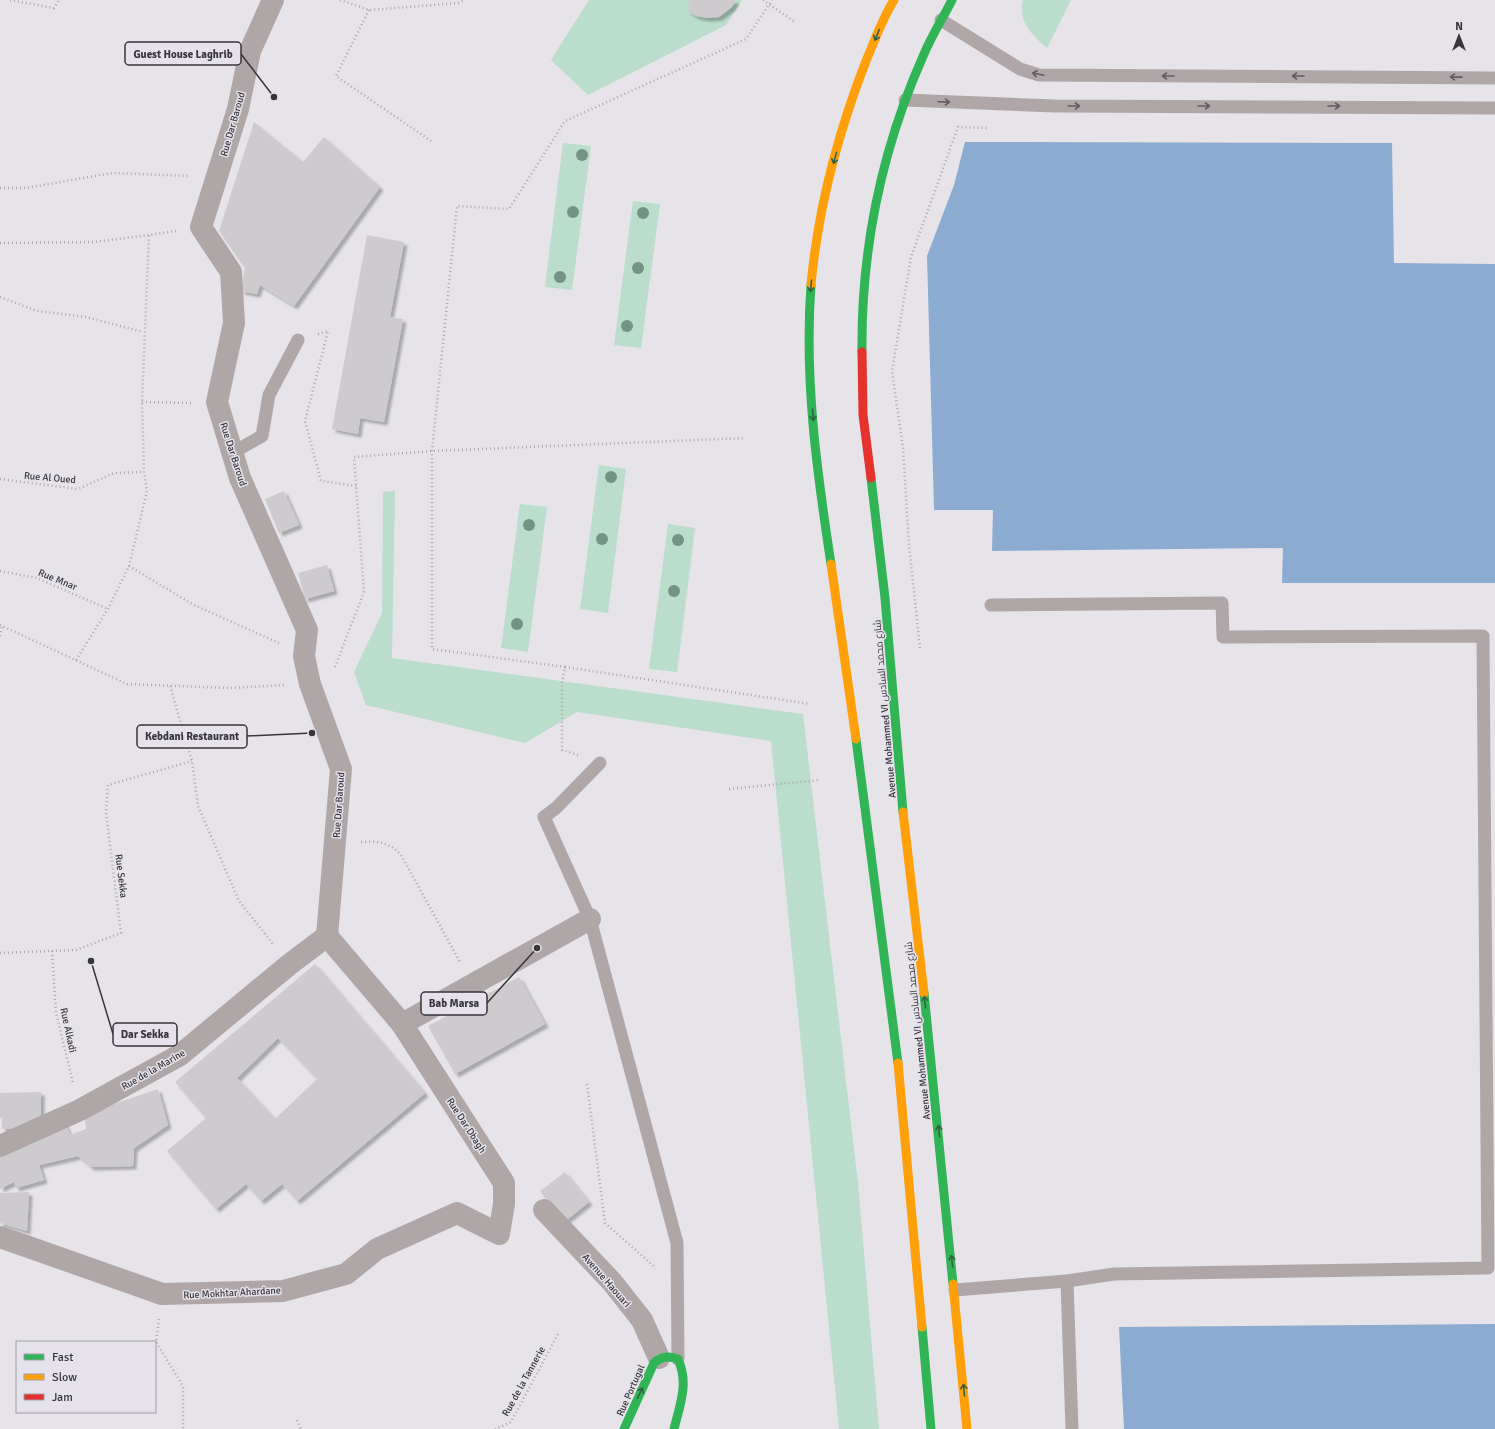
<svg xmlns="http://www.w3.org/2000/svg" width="1495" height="1429" font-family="Signika,Cairo,sans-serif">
  <defs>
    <filter id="shadow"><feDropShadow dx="3.5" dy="3.5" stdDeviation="1" flood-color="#0004"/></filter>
  </defs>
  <rect width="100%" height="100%" fill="#e6e4e9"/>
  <!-- green -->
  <g fill="#bdc">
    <polygon points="589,0 742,0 726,25 588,95 551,60"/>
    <path d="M1023 0H1071L1047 48C1031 34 1018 22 1023 0Z"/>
    <polygon points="563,143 591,146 572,290 545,287"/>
    <polygon points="633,201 660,204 641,348 614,345"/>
    <polygon points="599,465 626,469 608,613 580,609"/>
    <polygon points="395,491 392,658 803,714 858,1183 879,1429 839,1429 771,741 577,712 525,743 366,705 354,672 382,613 383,492"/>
    <polygon points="520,504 547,507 528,652 501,648"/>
    <polygon points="668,524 695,528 677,672 649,669"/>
  </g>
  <!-- water -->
  <g fill="#8cabd1">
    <polygon points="965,142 1392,143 1394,263 1495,264 1495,583 1282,583 1283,548 992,551 993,510 934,510 927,256 954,185"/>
    <polygon points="1495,1324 1495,1429 1124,1429 1119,1327"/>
  </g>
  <!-- building -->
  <g fill="#cecbce" fill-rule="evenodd" filter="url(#shadow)">
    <polygon points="689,0 736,0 732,7 719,17 706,18 696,16 688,11"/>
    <polygon points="254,122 303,162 324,137 380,187 294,306 260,285 257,294 241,291 245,268 219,231"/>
    <polygon points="367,235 404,242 390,317 403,319 384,422 360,418 358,434 332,429"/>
    <polygon points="284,491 299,525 279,533 265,499"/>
    <polygon points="327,565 334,591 305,599 298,573"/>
    <path d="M315 964 425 1093 297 1201 282 1184 261 1201 246 1184 216 1209 167 1151 206 1118 175 1082ZM278 1038 317 1079 275 1119 237 1078Z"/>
    <polygon points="519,977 545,1024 455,1074 428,1026"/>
    <polygon points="158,1089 168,1125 134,1148 133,1166 91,1167 78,1156 39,1165 44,1180 16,1188 14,1182 0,1189 0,1151 64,1122 70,1135 86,1129 84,1114"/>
    <polygon points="41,1092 41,1127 2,1129 2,1118 0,1118 0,1093"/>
    <polygon points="565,1172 589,1202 564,1222 540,1191"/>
    <polygon points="29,1192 27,1231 0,1223 0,1193"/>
  </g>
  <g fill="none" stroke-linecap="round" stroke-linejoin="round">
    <!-- path -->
    <g stroke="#afa8a9" stroke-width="2.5" stroke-dasharray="1 3" stroke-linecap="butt">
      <polyline points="10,0 54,8 59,0"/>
      <polyline points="340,0 369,10 459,3 464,0"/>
      <polyline points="763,0 795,22"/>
      <polyline points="369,10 336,76 431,141"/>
      <polyline points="0,188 26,188 112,173 190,176"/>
      <polyline points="0,243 93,242 149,235"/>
      <polyline points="0,297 37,311 86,317 143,332"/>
      <polyline points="318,334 328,331 305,421 321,481 357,486"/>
      <polyline points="142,402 191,403"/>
      <polyline points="0,479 78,489 114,473 144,472"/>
      <polyline points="129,566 194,605 279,643"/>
      <polyline points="0,571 37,578 108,609"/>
      <polyline points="0,625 127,684 229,688 284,685"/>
      <polyline points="0,636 2,626"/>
      <polyline points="920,648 909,545 903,448 892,371 911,257 958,127 987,128"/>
      <polyline points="76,660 108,609 129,566 147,491 144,472 142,402 149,235 176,231"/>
      <polyline points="335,667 364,592 354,457 432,451 745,438"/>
      <polyline points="565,667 432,649 432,451 457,206 509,209 565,121 746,39 772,0"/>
      <polyline points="170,686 192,761 198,806 239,901 273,944"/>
      <polyline points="578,755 562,750 562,682 565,667 810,704"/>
      <polyline points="729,789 819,780"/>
      <path d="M361 842C378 841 389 842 401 855L460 962"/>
      <polyline points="52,951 56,1013 73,1083"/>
      <polyline points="0,953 76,950 121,933 106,813 108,785 192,761"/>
      <polyline points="587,1084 605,1223 656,1268"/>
      <polyline points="159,1319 156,1342 183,1386 183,1429"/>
      <polyline points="297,1420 301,1429"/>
      <polyline points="495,1429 511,1422 558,1334"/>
    </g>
    <!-- lane -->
    <g stroke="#afa7a7" stroke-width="13">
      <polyline points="941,20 1020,69 1039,75 1495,78"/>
      <polyline points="905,100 1055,106 1495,108"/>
      <polyline points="232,453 262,436 269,395 298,340"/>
      <polyline points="600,763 556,808 544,817 590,919 677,1243 678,1359"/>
      <polyline points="1067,1281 1072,1429"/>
      <polyline points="955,1290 1067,1281 1114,1274 1488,1268 1483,636 1223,637 1222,603 991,605"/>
    </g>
    <!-- street -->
    <g stroke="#afa7a7" stroke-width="22">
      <polyline points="273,0 250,51 238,109 201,227 231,272 234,323 217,402 240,478 307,630 304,656 310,684 341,769 327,936"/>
      <polyline points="402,1024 590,919"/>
      <polyline points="0,1146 80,1110 180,1055 290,964 327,936"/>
      <polyline points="544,1210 612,1282 642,1320 659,1358"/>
      <polyline points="0,1237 162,1294 283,1291 346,1274 377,1249 457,1213 499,1234 504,1204 504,1183 402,1024 327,936"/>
    </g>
    <!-- fast -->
    <g stroke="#30b455" stroke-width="9">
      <path d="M811 285C804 379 817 472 831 564"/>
      <path d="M862 352C861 249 882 148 924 54 932 35 943 18 952 0"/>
      <polyline points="871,478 885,598 903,812"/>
      <polyline points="856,739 898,1063"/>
      <polyline points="924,993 953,1284"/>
      <polyline points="922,1327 931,1429"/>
      <path d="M624 1429 654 1363C662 1356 668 1356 678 1359 689 1383 680 1405 674 1429"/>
    </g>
    <!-- slow -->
    <g stroke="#ff9f0a" stroke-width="9">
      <path d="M811 285C818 208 838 133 866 61 875 40 882 19 894 0"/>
      <polyline points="831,564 856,739"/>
      <polyline points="903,812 924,993"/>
      <polyline points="898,1063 922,1327"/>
      <polyline points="953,1284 967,1429"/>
    </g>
    <!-- jam -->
    <polyline stroke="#e5322d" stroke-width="9" points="862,352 863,415 871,478"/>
  </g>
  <!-- trees -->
  <g fill="#749387">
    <circle cx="582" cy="155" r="6"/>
    <circle cx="573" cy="212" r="6"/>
    <circle cx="643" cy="213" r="6"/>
    <circle cx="638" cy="268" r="6"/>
    <circle cx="560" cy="277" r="6"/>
    <circle cx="627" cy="326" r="6"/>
    <circle cx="611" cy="477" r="6"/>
    <circle cx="529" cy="525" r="6"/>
    <circle cx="602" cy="539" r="6"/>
    <circle cx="678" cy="540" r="6"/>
    <circle cx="674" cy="591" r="6"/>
    <circle cx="517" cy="624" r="6"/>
  </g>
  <!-- one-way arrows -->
  <defs><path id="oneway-shaft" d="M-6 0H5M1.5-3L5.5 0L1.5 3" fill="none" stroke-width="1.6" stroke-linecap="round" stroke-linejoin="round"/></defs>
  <g stroke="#356143">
    <use href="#oneway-shaft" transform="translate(877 35) rotate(112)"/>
    <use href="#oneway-shaft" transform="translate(835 158) rotate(105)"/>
    <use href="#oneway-shaft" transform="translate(811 286) rotate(95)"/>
    <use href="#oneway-shaft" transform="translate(813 415) rotate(86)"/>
    <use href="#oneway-shaft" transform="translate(925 1002) rotate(-97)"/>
    <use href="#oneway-shaft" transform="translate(939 1131) rotate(-96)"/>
    <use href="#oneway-shaft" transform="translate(952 1261) rotate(-96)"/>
    <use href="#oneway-shaft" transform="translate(964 1390) rotate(-95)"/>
    <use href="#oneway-shaft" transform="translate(640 1393) rotate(-64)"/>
  </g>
  <g stroke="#615d60">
    <use href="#oneway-shaft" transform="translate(1038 74) rotate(-168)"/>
    <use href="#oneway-shaft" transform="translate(1168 76) rotate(-180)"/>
    <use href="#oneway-shaft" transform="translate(1298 76) rotate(-180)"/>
    <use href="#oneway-shaft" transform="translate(1456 77) rotate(-179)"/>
    <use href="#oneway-shaft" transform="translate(944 102) rotate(2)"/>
    <use href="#oneway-shaft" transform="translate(1074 106)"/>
    <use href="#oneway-shaft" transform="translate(1204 106)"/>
    <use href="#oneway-shaft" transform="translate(1334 106)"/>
  </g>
  <g text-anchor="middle" stroke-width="3" stroke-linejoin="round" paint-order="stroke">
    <!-- street labels -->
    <g font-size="10" fill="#373539" stroke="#e5e2eb">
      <text transform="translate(232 124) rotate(-74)" y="4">Rue Dar Baroud</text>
      <text transform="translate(234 454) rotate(72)" y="4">Rue Dar Baroud</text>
      <text transform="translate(50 477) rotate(5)" y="4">Rue Al Oued</text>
      <text transform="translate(58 579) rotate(22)" y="4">Rue Mnar</text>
      <text transform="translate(884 709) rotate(-95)" y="4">Avenue Mohammed VI شارع محمد السادس</text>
      <text transform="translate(338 805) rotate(-86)" y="4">Rue Dar Baroud</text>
      <text transform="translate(122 876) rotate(83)" y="4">Rue Sekka</text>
      <text transform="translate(69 1030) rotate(78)" y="4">Rue Alkadi</text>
      <text transform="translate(917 1031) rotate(-96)" y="4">Avenue Mohammed VI شارع محمد السادس</text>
      <text transform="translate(153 1069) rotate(-30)" y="4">Rue de la Marine</text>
      <text transform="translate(467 1125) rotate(57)" y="4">Rue Dar Dbagh</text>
      <text transform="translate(607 1280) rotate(49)" y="4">Avenue Haouari</text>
      <text transform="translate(232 1292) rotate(-3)" y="4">Rue Mokhtar Ahardane</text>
      <text transform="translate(523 1381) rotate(-61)" y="4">Rue de la Tannerie</text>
      <text transform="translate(630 1390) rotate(-66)" y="4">Rue Portugal</text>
    </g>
  </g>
  <!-- callouts -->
  <path fill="none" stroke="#373539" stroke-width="1.5" d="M274 97L241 54M312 733L247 736M537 948L487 1003M91 961L113 1034"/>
  <g fill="#373539" stroke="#e5e2eb" stroke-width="1.5">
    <circle cx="274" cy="97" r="4"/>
    <circle cx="312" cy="733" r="4"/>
    <circle cx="537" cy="948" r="4"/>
    <circle cx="91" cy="961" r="4"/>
  </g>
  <g fill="#e5e2eb" stroke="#373539" stroke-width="1.5">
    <rect x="125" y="42" width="116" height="23" rx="4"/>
    <rect x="137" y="725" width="110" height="23" rx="4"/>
    <rect x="421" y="992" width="66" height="23" rx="4"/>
    <rect x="113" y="1023" width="64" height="23" rx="4"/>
  </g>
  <g font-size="11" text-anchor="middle" font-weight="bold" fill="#373539">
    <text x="183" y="58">Guest House Laghrib</text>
    <text x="192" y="740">Kebdani Restaurant</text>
    <text x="454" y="1007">Bab Marsa</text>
    <text x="145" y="1038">Dar Sekka</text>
  </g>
  <!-- legend -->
  <rect x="16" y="1341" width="140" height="72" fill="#e5e2eb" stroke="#9f9da4"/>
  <rect x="24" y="1354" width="20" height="6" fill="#30b455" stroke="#9f9da4"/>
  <text x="52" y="1361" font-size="12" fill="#373539">Fast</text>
  <rect x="24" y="1374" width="20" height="6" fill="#ff9f0a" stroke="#9f9da4"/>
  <text x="52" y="1381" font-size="12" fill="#373539">Slow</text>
  <rect x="24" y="1394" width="20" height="6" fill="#e5322d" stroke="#9f9da4"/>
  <text x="52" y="1401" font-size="12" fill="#373539">Jam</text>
  <!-- north arrow -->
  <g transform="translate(1459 36)" stroke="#e5e2eb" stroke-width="3" paint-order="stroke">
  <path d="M0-3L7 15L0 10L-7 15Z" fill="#373539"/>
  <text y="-6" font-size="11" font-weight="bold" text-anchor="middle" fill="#373539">N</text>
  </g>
</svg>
